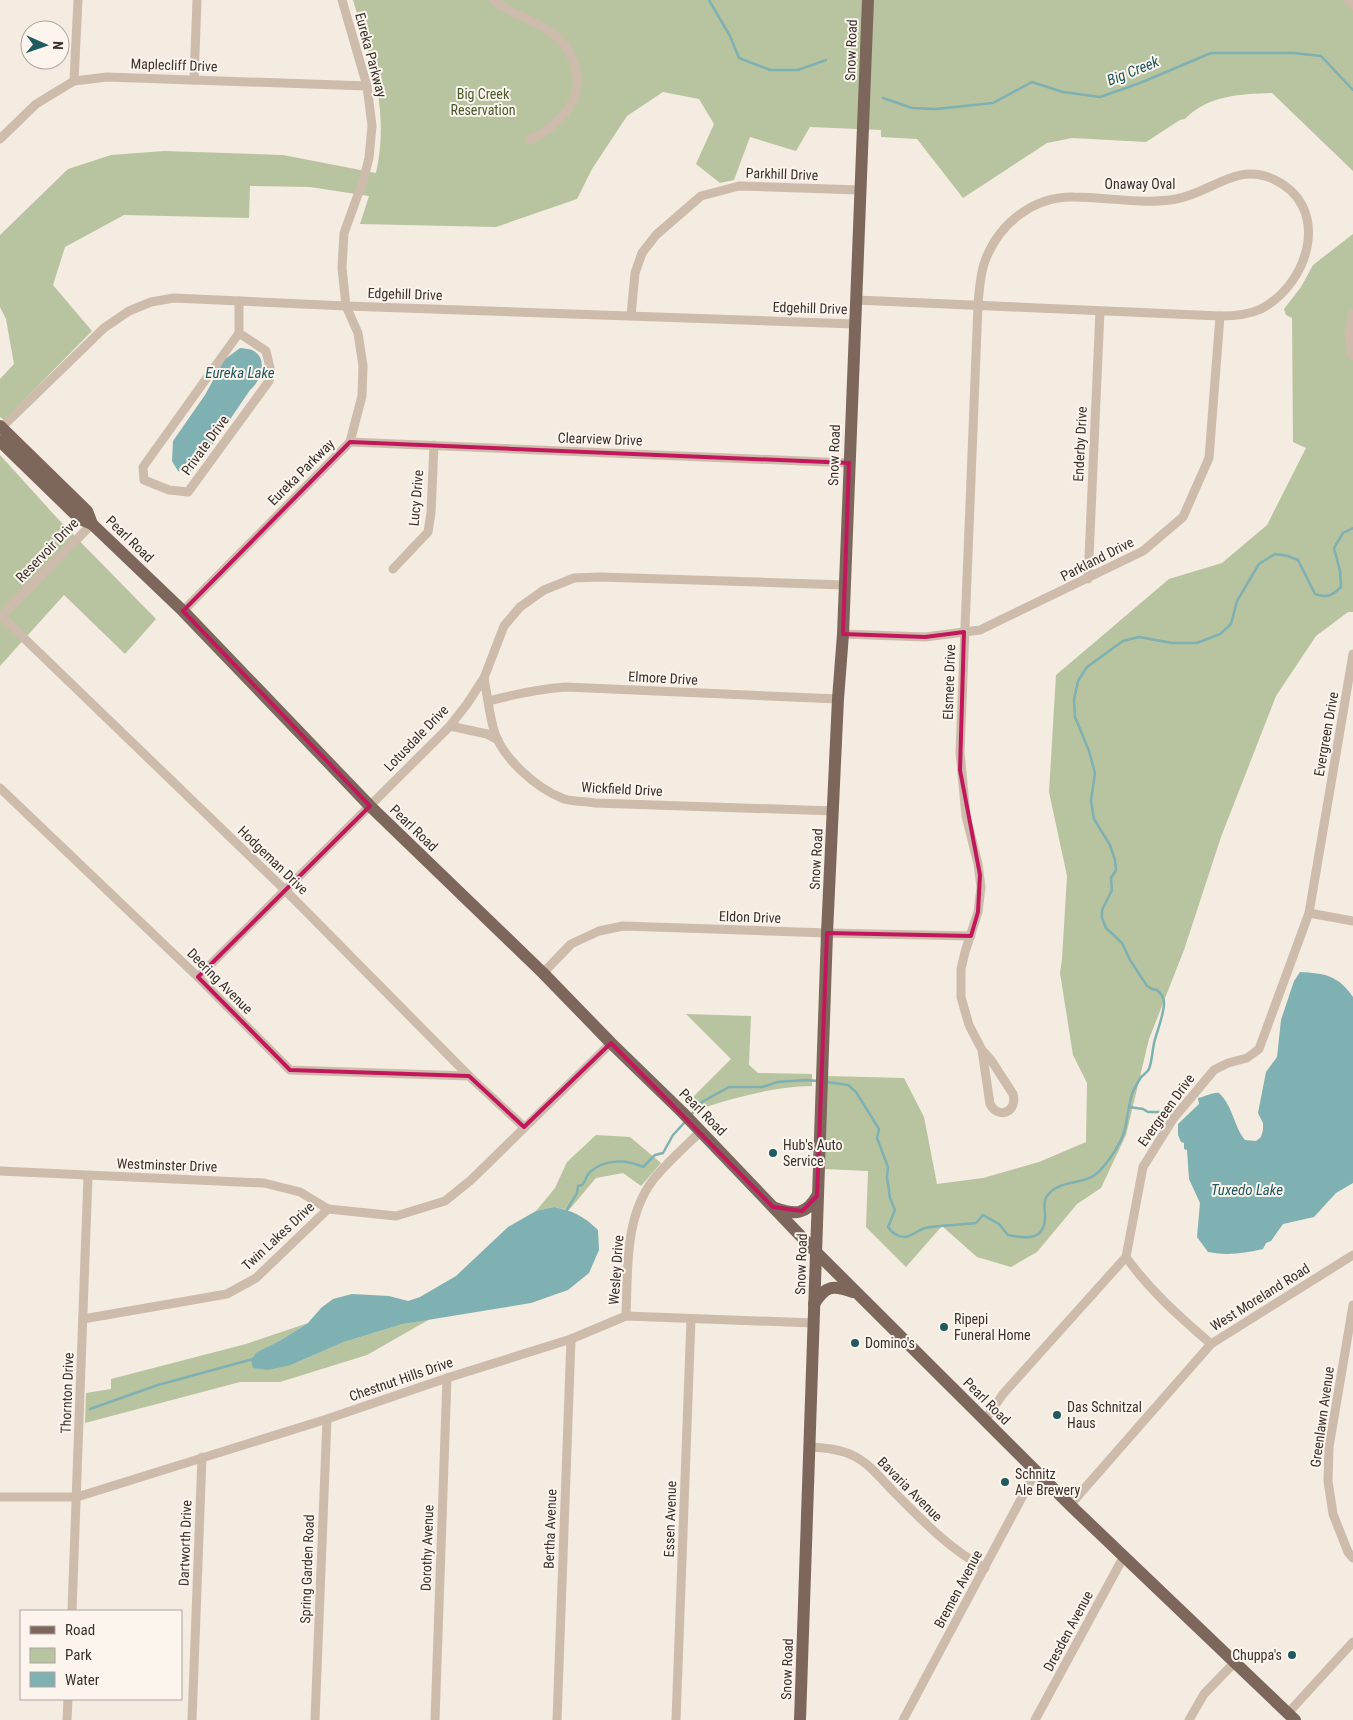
<svg xmlns="http://www.w3.org/2000/svg" width="1353" height="1720" font-family="'Roboto Condensed',sans-serif">
  <rect width="100%" height="100%" fill="#f4ebe1"/>
  <!-- green -->
  <g fill="#b8c4a0">
    <path d="M353 0H1353V171L1272 93C1241 94 1208 95 1185 119L1180 120 1146 142 1072 138 1047 143 963 198 917 139 881 137V130L810 127 796 151 750 137 734 180 720 183 696 164 714 124 699 99 663 92 627 116 592 169 577 199 496 227 360 224 369 196 310 187 250 186 249 218 124 215 65 247 53 285 92 331 4 420 0 417V379L14 364 6 319 0 307V235L68 169 111 155 164 151 283 155 376 173C390 109 371 60 353 0Z"/>
    <polygon points="1353,234 1353,612 1348,612 1316,636 1276,696 1221,837 1184,950 1149,1039 1126,1135 1101,1188 1077,1204 1037,1252 1011,1267 977,1257 942,1226 906,1267 866,1227 868,1171 824,1169 827,1076 904,1078 924,1117 937,1184 983,1178 1039,1162 1086,1142 1087,1083 1073,1055 1060,973 1062,959 1067,876 1049,792 1056,675 1169,579 1222,563 1267,525 1306,448 1293,442 1292,318 1286,315 1284,309 1301,287 1313,265"/>
    <polygon points="0,455 58,519 156,619 125,654 64,595 0,666"/>
    <path d="M686 1014 751 1016 749 1065 758 1073 812 1074V1086C771 1087 732 1098 694 1111L686 1104 731 1059Z"/>
    <polygon points="596,1135 630,1137 661,1163 641,1186 623,1173 596,1178 569,1210 554,1207 536,1211 555,1188 567,1162"/>
    <polygon points="430,1319 367,1355 280,1382 240,1382 85,1423 86,1393 111,1389 111,1379 246,1344 308,1323 281,1340 257,1352 291,1365 344,1342 403,1324"/>
  </g>
  <!-- water -->
  <g fill="#7fb0b2">
    <path d="M240 348C243 348 249 349 252 350 269 358 261 381 250 390L214 443C203 452 199 466 188 473L178 471 172 461 173 441 205 395 224 360Z"/>
    <path d="M1300 972C1325 973 1339 976 1353 997V1183L1336 1193 1314 1217 1283 1224 1271 1241 1266 1243 1263 1249C1244 1253 1228 1256 1208 1252L1197 1237 1200 1203 1189 1179 1187 1150 1184 1149V1143L1181 1142 1178 1135V1124L1199 1104 1198 1098C1205 1097 1212 1092 1219 1093 1233 1106 1234 1127 1245 1140L1256 1141 1261 1137 1263 1130V1123L1258 1113 1266 1072 1277 1057 1281 1020 1294 981Z"/>
    <path d="M554 1207C573 1211 584 1216 598 1230L599 1250 589 1273 568 1290 531 1303 403 1324 344 1342 291 1365 268 1370 253 1368 251 1360 257 1352 281 1340 308 1323 321 1308 333 1299 352 1294 389 1296 408 1301 420 1297 456 1276 508 1227 536 1211Z"/>
  </g>
  <g fill="none" stroke-linecap="round" stroke-linejoin="round">
    <!-- stream -->
    <g stroke="#7fb0b2" stroke-width="2.5">
      <polyline points="709,0 730,36 739,58 770,70 798,70 826,60"/>
      <polyline points="883,98 912,108 936,109 993,103 1032,82 1063,92 1100,97 1140,83 1211,53 1293,53 1321,56 1353,90"/>
      <path d="M827 1082 848 1085 856 1092 879 1129 877 1138 888 1167 887 1177 890 1198 895 1210 888 1227C891 1232 898 1237 904 1237 911 1237 918 1230 925 1228 942 1225 959 1225 976 1223L983 1215 999 1224 1008 1235C1026 1239 1046 1241 1045 1215 1045 1209 1043 1201 1047 1196 1058 1180 1081 1185 1095 1175 1108 1164 1124 1140 1126 1124 1128 1114 1129 1104 1132 1094 1134 1089 1138 1082 1141 1077 1144 1074 1147 1073 1149 1069 1153 1058 1152 1047 1156 1036 1159 1026 1164 1013 1164 1003 1164 997 1161 994 1157 990L1152 989 1147 986 1130 960 1122 943 1106 928 1102 918V910L1112 890 1111 878 1116 870 1115 860 1110 845 1094 819 1091 801 1095 773 1089 751 1075 717 1074 700 1078 681 1087 667 1123 641 1139 637 1172 643H1197L1220 634 1231 624 1237 601 1259 564 1275 554 1288 556 1298 560 1315 594C1327 598 1332 596 1341 587L1340 571 1334 548 1343 533 1353 528"/>
      <polyline points="1129,1107 1143,1109 1148,1112 1165,1112 1166,1114 1164,1124"/>
      <polyline points="690,1116 702,1102 729,1087 762,1087 778,1082 805,1080 819,1081"/>
      <path d="M565 1213 577 1193 578 1186 582 1185C586 1181 586 1175 590 1172 605 1159 626 1159 643 1167L655 1155 663 1153 673 1135 685 1122"/>
      <polyline points="90,1409 158,1385 253,1359"/>
    </g>
    <!-- minor -->
    <g stroke="#cdbbac" stroke-width="9">
      <path d="M493 0C510 14 532 19 550 31 560 38 567 47 572 58 589 97 562 123 530 140"/>
      <polyline points="194,80 197,0"/>
      <polyline points="74,81 78,0"/>
      <polyline points="0,139 36,104 74,81 107,77 367,86"/>
      <path d="M856 300C977 305 1099 311 1220 316 1234 316 1248 315 1261 309 1310 283 1332 206 1273 179 1236 162 1211 193 1176 199 1143 205 1108 197 1074 197 1034 196 999 223 985 261 980 275 979 291 978 305L960 752 966 816 978 864 981 887 978 912 965 952 961 969V997L969 1025 982 1050 990 1104C998 1120 1018 1112 1013 1094L991 1060 982 1050"/>
      <polyline points="631,316 635,273 642,253 656,235 701,196 739,186 860,190"/>
      <polyline points="239,333 266,351 271,372 269,381 188,492 169,490 144,480 143,467 239,333 239,301"/>
      <polyline points="1,428 104,328 129,311 151,302 174,298 346,306 855,324"/>
      <polyline points="350,442 849,463"/>
      <polyline points="393,569 428,532 431,513 434,445"/>
      <polyline points="1088,579 1100,311"/>
      <polyline points="183,611 350,442 362,396 363,366 358,333 346,306 342,268 344,233 364,178 369,158 372,126 367,86 342,0"/>
      <polyline points="0,615 285,890 469,1076 524,1127"/>
      <polyline points="0,617 92,524"/>
      <polyline points="843,634 925,637 980,630 1143,551 1183,517 1209,458 1220,316"/>
      <path d="M484 678C487 694 489 711 493 727 500 757 536 788 564 799 574 802 585 801 595 803L834 811"/>
      <path d="M489 701C515 694 540 689 566 687L838 699"/>
      <polyline points="450,726 487,734 498,740"/>
      <polyline points="0,788 198,977 290,1070 469,1076"/>
      <polyline points="1309,913 1353,921"/>
      <polyline points="543,973 571,944 599,931 623,926 827,933 971,936"/>
      <polyline points="198,977 449,727 467,704 484,678 504,626 520,607 544,590 574,578 601,577 844,585"/>
      <polyline points="0,1171 264,1183 300,1192 328,1209"/>
      <path d="M1126 1257C1150 1291 1180 1317 1211 1344"/>
      <polyline points="1353,1305 1329,1447 1328,1481 1333,1514 1348,1552 1353,1558"/>
      <path d="M626 1316C628 1271 624 1218 653 1180 667 1162 685 1147 701 1131"/>
      <polyline points="83,1319 227,1294 256,1278 328,1209 396,1216 445,1201 471,1180 611,1043"/>
      <polyline points="985,1420 1003,1394 1126,1257 1143,1167 1173,1119 1214,1070 1228,1063 1247,1058 1259,1049 1309,913 1353,654"/>
      <path d="M810 1447C825 1448 840 1449 854 1456 870 1464 882 1480 894 1492 922 1520 949 1549 985 1568"/>
      <polyline points="0,1497 77,1497 327,1419 447,1378 571,1339 626,1316 814,1323"/>
      <polyline points="1070,1505 1211,1344 1353,1255"/>
      <polyline points="72,1611 88,1176"/>
      <polyline points="1288,1713 1353,1642"/>
      <polyline points="67,1720 68,1699"/>
      <polyline points="192,1720 202,1457"/>
      <polyline points="315,1720 327,1419"/>
      <polyline points="435,1720 447,1378"/>
      <polyline points="557,1720 571,1339"/>
      <polyline points="676,1720 691,1319"/>
      <polyline points="903,1720 1036,1471"/>
      <polyline points="1035,1720 1124,1556"/>
      <polyline points="1189,1720 1204,1694 1235,1662"/>
    </g>
    <!-- tertiary -->
    <g stroke="#cdbbac" stroke-width="11">
      <polyline points="1349,0 1353,4"/>
      <polyline points="1353,315 1350,333 1353,355"/>
    </g>
    <!-- primary -->
    <g stroke="#7d675c" stroke-width="12">
      <polyline points="0,426 87,511 92,524"/>
      <polyline points="0,441 80,519 92,524 183,611 370,806 543,973 611,1043 683,1113 816,1252 1070,1505 1295,1720"/>
      <path d="M775 1208C795 1215 806 1215 817 1196"/>
      <path d="M814 1304C826 1285 833 1285 853 1292"/>
      <polyline points="800,1720 827,933 838,699 843,634 868,0"/>
    </g>
  </g>
  <!-- marked area -->
  <path fill="none" stroke="#c2185b" stroke-width="4" stroke-linejoin="round" d="M350 442 849 463 843 634 925 637 964 632 960 770 980 875 978 912 971 936 827 933 817 1196 802 1211 773 1207 611 1043 524 1127 469 1076 290 1070 198 977 370 806 183 611Z"/>
  <!-- markers -->
  <g fill="#1f5a5e" stroke="#fbf5ee" stroke-width="2">
    <circle cx="773" cy="1153" r="5"/>
    <circle cx="944" cy="1327" r="5"/>
    <circle cx="855" cy="1343" r="5"/>
    <circle cx="1057" cy="1415" r="5"/>
    <circle cx="1005" cy="1482" r="5"/>
    <circle cx="1292" cy="1655" r="5"/>
  </g>
  <g text-anchor="middle" stroke-width="4" stroke-linejoin="round" paint-order="stroke">
    <!-- street labels -->
    <g font-size="14" fill="#3b302b" stroke="#fbf5ee">
      <text transform="translate(851 50) rotate(-88)" y="5">Snow Road</text>
      <text transform="translate(371 55) rotate(75)" y="5">Eureka Parkway</text>
      <text transform="translate(174 65) rotate(2)" y="5">Maplecliff Drive</text>
      <text transform="translate(782 174) rotate(2)" y="5">Parkhill Drive</text>
      <text x="1140" y="189">Onaway Oval</text>
      <text transform="translate(405 294) rotate(2)" y="5">Edgehill Drive</text>
      <text transform="translate(810 308) rotate(2)" y="5">Edgehill Drive</text>
      <text transform="translate(600 439) rotate(2)" y="5">Clearview Drive</text>
      <text transform="translate(1080 444) rotate(-87)" y="5">Enderby Drive</text>
      <text transform="translate(205 445) rotate(-54)" y="5">Private Drive</text>
      <text transform="translate(834 455) rotate(-88)" y="5">Snow Road</text>
      <text transform="translate(301 472) rotate(-45)" y="5">Eureka Parkway</text>
      <text transform="translate(416 498) rotate(-85)" y="5">Lucy Drive</text>
      <text transform="translate(130 539) rotate(44)" y="5">Pearl Road</text>
      <text transform="translate(47 550) rotate(-46)" y="5">Reservoir Drive</text>
      <text transform="translate(1097 559) rotate(-27)" y="5">Parkland Drive</text>
      <text transform="translate(663 678) rotate(3)" y="5">Elmore Drive</text>
      <text transform="translate(949 682) rotate(-88)" y="5">Elsmere Drive</text>
      <text transform="translate(1326 734) rotate(-80)" y="5">Evergreen Drive</text>
      <text transform="translate(416 738) rotate(-46)" y="5">Lotusdale Drive</text>
      <text transform="translate(622 789) rotate(3)" y="5">Wickfield Drive</text>
      <text transform="translate(414 828) rotate(44)" y="5">Pearl Road</text>
      <text transform="translate(816 859) rotate(-87)" y="5">Snow Road</text>
      <text transform="translate(273 860) rotate(44)" y="5">Hodgeman Drive</text>
      <text transform="translate(750 917) rotate(2)" y="5">Eldon Drive</text>
      <text transform="translate(220 981) rotate(45)" y="5">Deering Avenue</text>
      <text transform="translate(1166 1110) rotate(-54)" y="5">Evergreen Drive</text>
      <text transform="translate(703 1112) rotate(45)" y="5">Pearl Road</text>
      <text transform="translate(167 1165) rotate(2)" y="5">Westminster Drive</text>
      <text transform="translate(278 1236) rotate(-43)" y="5">Twin Lakes Drive</text>
      <text transform="translate(801 1264) rotate(-88)" y="5">Snow Road</text>
      <text transform="translate(616 1270) rotate(-86)" y="5">Wesley Drive</text>
      <text transform="translate(1260 1297) rotate(-32)" y="5">West Moreland Road</text>
      <text transform="translate(401 1379) rotate(-19)" y="5">Chestnut Hills Drive</text>
      <text transform="translate(67 1393) rotate(-88)" y="5">Thornton Drive</text>
      <text transform="translate(987 1401) rotate(45)" y="5">Pearl Road</text>
      <text transform="translate(1322 1417) rotate(-82)" y="5">Greenlawn Avenue</text>
      <text transform="translate(910 1489) rotate(45)" y="5">Bavaria Avenue</text>
      <text transform="translate(670 1519) rotate(-88)" y="5">Essen Avenue</text>
      <text transform="translate(550 1529) rotate(-88)" y="5">Bertha Avenue</text>
      <text transform="translate(185 1543) rotate(-88)" y="5">Dartworth Drive</text>
      <text transform="translate(427 1548) rotate(-88)" y="5">Dorothy Avenue</text>
      <text transform="translate(307 1569) rotate(-88)" y="5">Spring Garden Road</text>
      <text transform="translate(958 1589) rotate(-62)" y="5">Bremen Avenue</text>
      <text transform="translate(1068 1631) rotate(-62)" y="5">Dresden Avenue</text>
      <text transform="translate(787 1669) rotate(-88)" y="5">Snow Road</text>
    </g>
    <!-- park labels -->
    <g font-size="14" fill="#4a5a2e" stroke="#fbf5ee">
      <text x="483" y="99">Big Creek<tspan x="483" dy="16">Reservation</tspan></text>
    </g>
    <!-- poi labels -->
    <g font-size="14" fill="#3b302b" stroke="#fbf5ee" text-anchor="start">
      <text x="783" y="1150">Hub's Auto<tspan x="783" dy="16">Service</tspan></text>
      <text x="954" y="1324">Ripepi<tspan x="954" dy="16">Funeral Home</tspan></text>
      <text x="865" y="1348">Domino's</text>
      <text x="1067" y="1412">Das Schnitzal<tspan x="1067" dy="16">Haus</tspan></text>
      <text x="1015" y="1479">Schnitz<tspan x="1015" dy="16">Ale Brewery</tspan></text>
      <text x="1282" y="1660" text-anchor="end">Chuppa's</text>
    </g>
    <!-- water labels -->
    <g font-size="15" font-style="italic" fill="#1f5a5e" stroke="#fbf5ee">
      <text transform="translate(1133 71) rotate(-22)" y="5">Big Creek</text>
      <text x="240" y="378">Eureka Lake</text>
      <text x="1247" y="1195">Tuxedo Lake</text>
    </g>
  </g>
  <!-- legend -->
  <rect x="20" y="1610" width="162" height="90" fill="#fbf5ee" stroke="#aea6a0"/>
  <rect x="30" y="1626" width="25" height="8" fill="#7d675c" stroke="#aea6a0"/>
  <text x="65" y="1635" font-size="15" fill="#3b302b">Road</text>
  <rect x="30" y="1648" width="25" height="15" fill="#b8c4a0" stroke="#aea6a0"/>
  <text x="65" y="1660" font-size="15" fill="#3b302b">Park</text>
  <rect x="30" y="1672" width="25" height="15" fill="#7fb0b2" stroke="#aea6a0"/>
  <text x="65" y="1685" font-size="15" fill="#3b302b">Water</text>
  <!-- north arrow -->
  <g transform="translate(45 45) rotate(92)"><circle r="24" fill="#fbf5ee" stroke="#aea6a0"/>
  <path d="M0-4L9 19L0 12L-9 19Z" fill="#1f5a5e"/>
  <text y="-8" font-size="14" font-weight="bold" text-anchor="middle" fill="#3b302b">N</text>
  </g>
</svg>
